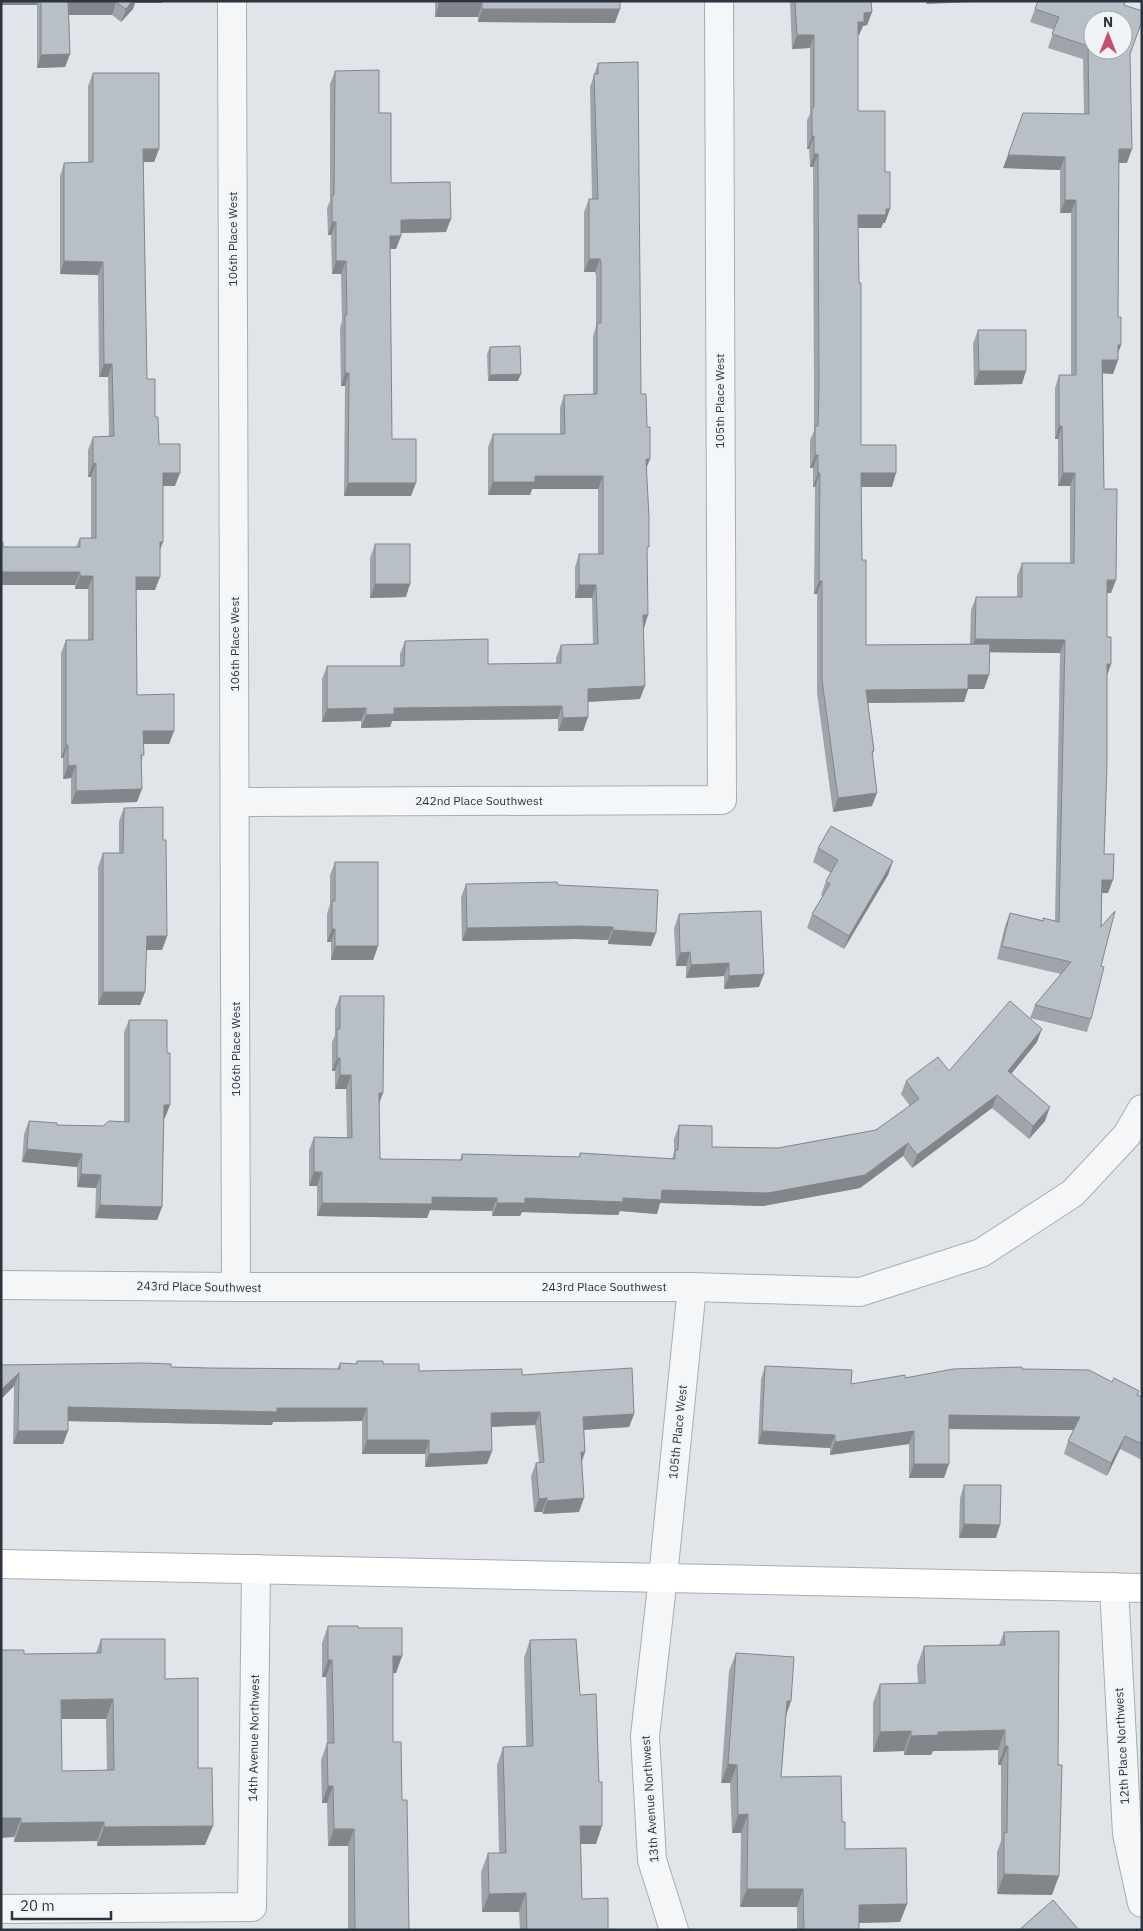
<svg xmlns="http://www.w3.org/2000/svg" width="1143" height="1931" font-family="'IBM Plex Sans',sans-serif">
  <rect width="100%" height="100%" fill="#e1e5e9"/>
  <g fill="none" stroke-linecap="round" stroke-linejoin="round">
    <!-- street casing -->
    <g stroke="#a6adb3" stroke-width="30">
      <g id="street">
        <polyline points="232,1 236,1287"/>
        <polyline points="236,802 722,800 719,1"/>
        <polyline points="1,1285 236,1287 692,1287 860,1292 981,1253 1073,1193 1127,1135 1142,1109"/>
        <polyline points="1114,1587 1127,1834 1142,1903"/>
        <polyline points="1,1909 252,1907 256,1569"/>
        <polyline points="674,1930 652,1860 645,1736 663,1577 692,1287"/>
      </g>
    </g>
    <!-- secondary casing -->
    <g stroke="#a6adb3" stroke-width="30">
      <polyline id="secondary" points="1,1564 1142,1588"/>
    </g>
    <!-- street -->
    <use href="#street" stroke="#f4f6f8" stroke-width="28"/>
    <!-- secondary -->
    <use href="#secondary" stroke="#fff" stroke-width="28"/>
  </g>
  <!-- wall -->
  <g fill="#9fa4aa" fill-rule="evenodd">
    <polygon points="1,1 163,1 162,3 135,3 133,9 121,22 112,15 69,15 70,54 65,67 37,68 37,5 1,5"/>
    <polygon points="435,1 620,1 615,23 478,22 478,17 435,17"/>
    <polygon points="790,1 871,1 872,12 867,25 863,26 859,35 858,35 858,111 885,223 883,223 881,228 858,228 861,445 892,487 861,487 862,560 866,645 970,644 971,610 976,597 1017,597 1017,576 1022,563 1070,563 1070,486 1058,486 1058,439 1055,439 1055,388 1059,375 1071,375 1071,213 1060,213 1060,170 1003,168 1084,114 1083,59 1048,48 1054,30 1030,22 1038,1 1124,5 1130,54 1127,163 1119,163 1118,317 1121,345 1118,353 1118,360 1113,374 1103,373 1104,489 1111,593 1107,593 1107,637 1111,664 1107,675 1104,854 1108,893 1102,893 1101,966 1091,1019 1087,1032 1030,1018 1035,1005 1061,974 997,959 1005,926 1010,913 1042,920 1055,921 1060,653 989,652 984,689 968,689 964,702 868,703 874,751 872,756 872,806 833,812 817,693 817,594 814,594 815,487 813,487 813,468 810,468 810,440 814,431 814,402 813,167 810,167 809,149 807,149 807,120 810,114 810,48 792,49"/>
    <polygon points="598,63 641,394 647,468 647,553 640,699 588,702 588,717 583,731 558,731 558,719 392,721 390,727 361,728 361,721 322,722 322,679 327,666 400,666 400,654 405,641 488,664 556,663 556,658 561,645 593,644 592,598 575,598 575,567 579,554 598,554 598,489 532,489 530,495 488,495 488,447 493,434 560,434 560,408 564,395 593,394 593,336 596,326 596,276 595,272 584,272 584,212 589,199 592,199 590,87"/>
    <polygon points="335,71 379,113 391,183 446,232 401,233 396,249 390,249 392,439 411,496 344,496 345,386 341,386 340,328 342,321 341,274 332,274 331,235 328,235 327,208 330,201 330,84"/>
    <polygon points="93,73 159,149 154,162 143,162 147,379 155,417 159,444 175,486 163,486 160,550 155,590 136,590 137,695 174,731 169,744 144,744 137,802 71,804 71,778 63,779 63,758 61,758 61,653 66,640 88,640 88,589 75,589 75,585 1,585 3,547 76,547 80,538 91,538 91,477 88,477 88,450 93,437 109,437 108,377 99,377 98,275 60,274 60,176 64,163 88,162 88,86"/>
    <polygon points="978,330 1022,384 974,385 973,344"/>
    <polygon points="490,347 518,381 488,381 487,354"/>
    <polygon points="375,544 406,597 370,598 370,558"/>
    <polygon points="124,808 163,840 167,936 162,950 146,950 145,992 140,1005 98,1005 98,867 103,853 119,853 119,821"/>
    <polygon points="818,848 893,861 888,875 844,949 807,928 812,914 823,896 821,895 826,881 831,873 813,862"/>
    <polygon points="335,862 378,946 373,960 331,960 331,942 327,942 327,914 330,904 330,875"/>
    <polygon points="466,884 558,885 651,946 608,944 608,940 576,939 462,941 461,897"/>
    <polygon points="679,914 759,987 724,989 724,976 686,978 686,966 676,966 674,928"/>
    <polygon points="340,996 379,1105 380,1159 460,1160 462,1154 579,1157 580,1153 672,1159 674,1152 674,1139 679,1125 712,1147 778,1148 876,1130 910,1106 901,1094 906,1081 949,1071 1037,1042 1011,1074 1045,1121 1029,1139 992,1108 912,1168 903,1156 860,1188 763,1206 660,1203 657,1214 620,1211 618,1215 522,1212 520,1216 492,1216 492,1211 430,1210 427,1218 317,1216 317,1186 309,1186 309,1150 314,1137 347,1137 346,1089 335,1089 335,1071 332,1071 332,1042 335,1035 335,1009"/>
    <polygon points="129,1020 165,1118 164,1118 162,1207 157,1220 95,1218 96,1188 77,1187 77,1167 22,1162 24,1134 29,1121 57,1125 103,1126 124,1122 124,1032"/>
    <polygon points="357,1361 383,1364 419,1371 522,1375 634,1414 629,1427 584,1430 585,1452 582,1462 579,1512 543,1514 542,1512 534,1512 531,1476 536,1463 539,1463 535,1425 491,1427 492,1451 487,1464 425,1467 425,1454 362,1454 362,1421 273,1422 272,1425 68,1421 68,1431 63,1444 13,1444 14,1386 1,1399 1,1365 171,1367 209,1368 337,1369 340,1363 356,1364"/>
    <polygon points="765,1366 851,1384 905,1378 1022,1369 1112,1382 1139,1391 1138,1395 1142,1397 1142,1460 1120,1449 1107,1476 1064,1454 1068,1441 1074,1430 949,1429 944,1478 909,1478 909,1444 830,1455 830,1448 758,1444 761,1379"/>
    <polygon points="964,1485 996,1538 959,1538 960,1498"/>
    <polygon points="328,1626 358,1628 402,1656 396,1673 393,1673 393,1742 402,1800 409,1930 348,1930 348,1846 328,1846 327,1803 322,1803 321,1760 327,1743 326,1677 322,1677 322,1643"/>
    <polygon points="1004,1632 1052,1895 997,1894 997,1852 1001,1841 1001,1765 998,1765 998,1750 933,1751 931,1755 904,1755 904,1751 873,1752 873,1703 880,1684 918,1683 917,1666 924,1646 999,1645"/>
    <path d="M101 1639 165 1679 198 1768 205 1845 97 1846V1841L14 1842 24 1654 96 1653ZM61 1719H106L107 1770 62 1771Z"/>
    <polygon points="530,1640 580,1695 596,1844 581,1844 582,1899 608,1930 520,1930 519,1912 482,1912 481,1872 488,1853 499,1853 497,1765 503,1747 526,1746 524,1658"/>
    <polygon points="736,1653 786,1716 781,1777 842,1822 845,1849 907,1904 900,1922 859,1923 859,1930 797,1930 797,1907 740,1907 741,1833 732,1833 730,1783 721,1783 729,1671"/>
  </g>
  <!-- shaded-wall -->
  <g fill="#82868b">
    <polygon points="1,1 38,1 37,5 1,5"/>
    <polygon points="132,1 163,1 162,3 135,3 133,9 121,22 126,9"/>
    <polygon points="928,1 996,1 926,4"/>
    <polygon points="68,2 116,2 112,15 64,15"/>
    <polygon points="439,3 482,3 478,17 435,17"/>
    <polygon points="482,9 620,9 615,23 478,22"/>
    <polygon points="872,12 867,25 863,26 859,35 853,36 858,22 864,13"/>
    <polygon points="797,35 814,35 810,48 792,49"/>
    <polygon points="70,54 65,67 37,68 41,55"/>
    <polygon points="812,136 814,136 809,149 807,149"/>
    <polygon points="143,149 159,149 154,162 138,162"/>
    <polygon points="1119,149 1132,149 1127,163 1114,163"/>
    <polygon points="814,154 818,154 813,167 810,167"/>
    <polygon points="1008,155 1065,157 1060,170 1003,168"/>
    <polygon points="1065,200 1076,200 1071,213 1060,213"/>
    <polygon points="886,209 890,209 885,223 883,223 881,228 853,228 858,215"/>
    <polygon points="451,219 446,232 396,233 401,220"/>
    <polygon points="332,222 336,222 331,235 328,235"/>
    <polygon points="390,236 401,236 396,249 385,249"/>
    <polygon points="589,259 600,259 595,272 584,272"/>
    <polygon points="64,261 103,262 98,275 60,274"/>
    <polygon points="336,261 346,261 341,274 332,274"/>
    <polygon points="1118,345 1121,345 1116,358"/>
    <polygon points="1102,360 1118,360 1113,374 1098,373"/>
    <polygon points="104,364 112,364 108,377 99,377"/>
    <polygon points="979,371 1026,371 1022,384 974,385"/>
    <polygon points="345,373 349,373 345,386 341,386"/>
    <polygon points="521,374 518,381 488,381 490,375"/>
    <polygon points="1059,426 1062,426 1058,439 1055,439"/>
    <polygon points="815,455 818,455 813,468 810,468"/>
    <polygon points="646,459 650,459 645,472"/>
    <polygon points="96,463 91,477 88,477 93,464"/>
    <polygon points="163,473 180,473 175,486 158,486"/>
    <polygon points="818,473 820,473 815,487 813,487"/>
    <polygon points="861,473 896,473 892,487 856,487"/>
    <polygon points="1063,473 1075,473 1070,486 1058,486"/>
    <polygon points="535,476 603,476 598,489 532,489 530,495 488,495 493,482"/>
    <polygon points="348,483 416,483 411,496 344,496"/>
    <polygon points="160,542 163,542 158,555"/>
    <polygon points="2,572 80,572 75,585 1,585 1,575"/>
    <polygon points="80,576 93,576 88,589 75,589"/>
    <polygon points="136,577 160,577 155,590 132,590"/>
    <polygon points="1107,580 1116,580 1111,593 1102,593"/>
    <polygon points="819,581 822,581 817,594 814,594"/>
    <polygon points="375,584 410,584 406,597 370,598"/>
    <polygon points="579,585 596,585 592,598 575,598"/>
    <polygon points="643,615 648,615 644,628"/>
    <polygon points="975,639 1065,640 1060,653 970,652"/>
    <polygon points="1107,664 1111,664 1106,678"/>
    <polygon points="968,675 989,675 984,689 968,689 964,702 861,703 866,690"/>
    <polygon points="645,686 640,699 583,702 588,689"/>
    <polygon points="562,706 558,719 392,721 390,727 361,728 366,715 394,708"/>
    <polygon points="366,708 361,721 322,722 327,709"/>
    <polygon points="588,717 583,731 558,731 563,718"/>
    <polygon points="143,731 174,731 169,744 139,744"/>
    <polygon points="66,745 68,745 63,758 61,758"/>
    <polygon points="76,765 71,778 63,779 68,766"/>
    <polygon points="142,789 137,802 71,804 76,791"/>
    <polygon points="877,793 872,806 833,812 838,798"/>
    <polygon points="893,861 888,875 844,949 849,936"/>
    <polygon points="1102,880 1113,880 1108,893 1098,893"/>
    <polygon points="581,926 613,927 608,940 576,939 462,941 467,928"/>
    <polygon points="332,929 335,929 331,942 327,942"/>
    <polygon points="613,930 656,933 651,946 608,944"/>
    <polygon points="147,936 167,936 162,950 142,950"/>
    <polygon points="335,946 378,946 373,960 331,960"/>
    <polygon points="690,952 686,966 676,966 680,953"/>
    <polygon points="729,963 724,976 686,978 691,965"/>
    <polygon points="764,974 759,987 724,989 729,976"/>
    <polygon points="103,992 145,992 140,1005 98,1005"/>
    <polygon points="1042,1029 1037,1042 1003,1084 1008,1071"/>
    <polygon points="337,1058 340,1058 335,1071 332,1071"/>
    <polygon points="340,1075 351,1075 346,1089 335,1089"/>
    <polygon points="379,1093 383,1093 378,1107"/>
    <polygon points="997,1095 992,1108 912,1168 917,1155"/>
    <polygon points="164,1105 170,1105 165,1118 160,1118"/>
    <polygon points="1050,1107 1045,1121 1029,1139 1033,1126"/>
    <polygon points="908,1143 903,1156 860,1188 763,1206 660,1203 657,1214 620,1211 618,1215 522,1212 520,1216 492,1216 497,1203 525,1198 623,1198"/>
    <polygon points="27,1149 82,1154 77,1167 22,1162"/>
    <polygon points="314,1172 322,1172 317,1186 309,1186"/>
    <polygon points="81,1174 101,1175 96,1188 77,1187"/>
    <polygon points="432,1197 497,1198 492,1211 430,1210 427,1218 317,1216 322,1203"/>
    <polygon points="100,1205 162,1207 157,1220 95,1218"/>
    <polygon points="19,1373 14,1386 1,1399 1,1390"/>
    <polygon points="68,1407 277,1408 367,1408 362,1421 273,1422 272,1425 63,1421"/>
    <polygon points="540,1412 535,1425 486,1427 491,1413"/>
    <polygon points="634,1414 629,1427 578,1430 583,1417"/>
    <polygon points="949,1415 1080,1417 1075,1430 944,1429"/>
    <polygon points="18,1431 68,1431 63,1444 13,1444"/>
    <polygon points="762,1431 835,1435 830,1448 758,1444"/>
    <polygon points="914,1431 909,1444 830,1455 835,1442"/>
    <polygon points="1125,1436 1120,1449 1107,1476 1111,1463"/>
    <polygon points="367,1440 429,1440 425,1454 362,1454"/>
    <polygon points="492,1451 487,1464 425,1467 429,1454"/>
    <polygon points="581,1452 585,1452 580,1465"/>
    <polygon points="914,1464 949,1464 944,1478 909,1478"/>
    <polygon points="547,1498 542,1512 534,1512 539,1499"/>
    <polygon points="584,1498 579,1512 543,1514 547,1501"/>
    <polygon points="964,1524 1000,1525 996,1538 959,1538"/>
    <polygon points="393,1656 402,1656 396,1673 387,1673"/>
    <polygon points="328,1660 332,1660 326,1677 322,1677"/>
    <polygon points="113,1699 106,1719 54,1719 61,1700"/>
    <polygon points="787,1701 791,1701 785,1719"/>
    <polygon points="1005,1730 998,1750 933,1751 931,1755 904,1755 911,1736 938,1732"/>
    <polygon points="911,1731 904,1751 873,1752 880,1732"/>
    <polygon points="1005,1746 1008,1746 1001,1765 998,1765"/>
    <polygon points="728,1764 737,1765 730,1783 721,1783"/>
    <polygon points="328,1786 333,1786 327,1803 322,1803"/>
    <polygon points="748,1814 741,1833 732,1833 738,1815"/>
    <polygon points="1,1818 21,1818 14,1837 1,1838"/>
    <polygon points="104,1822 97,1841 14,1842 21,1823"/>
    <polygon points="213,1826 205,1845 97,1846 104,1827"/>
    <polygon points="580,1826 602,1826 596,1844 574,1844"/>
    <polygon points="334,1829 354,1829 348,1846 328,1846"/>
    <polygon points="1004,1874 1059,1876 1052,1895 997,1894"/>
    <polygon points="747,1889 803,1889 797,1907 740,1907"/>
    <polygon points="526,1893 519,1912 482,1912 489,1894"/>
    <polygon points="907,1904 900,1922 853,1923 859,1905"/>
  </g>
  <!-- building -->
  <g fill="#b9bfc6" stroke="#82868b" fill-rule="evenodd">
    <polygon points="41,1 132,1 126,9 116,2 68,2 70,54 41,55"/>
    <polygon points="439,1 620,1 620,9 482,9 482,3 439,3"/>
    <polygon points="795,1 871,1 872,12 864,13 864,22 858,22 858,111 885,111 885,172 890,172 890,209 886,209 886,215 858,215 859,283 861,283 861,445 896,445 896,473 861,473 862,560 866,560 866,645 990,644 989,675 968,675 968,689 866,690 874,751 872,751 877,793 838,798 822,680 822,581 819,581 820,473 818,473 818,455 815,455 815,426 818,426 819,388 818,154 814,154 814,136 812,136 812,107 814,107 814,35 797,35"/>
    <path d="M1038 1H1125L1124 5 1142 11V21L1130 54 1132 149H1119L1118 317H1121V345H1118V360H1102L1104 489H1117L1116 580H1107V637H1111V664H1107V765L1104 854H1114L1113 880H1102L1101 927 1115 911 1101 966 1104 967 1091 1019 1035 1005 1071 962 1002 946 1010 913 1043 921V918L1059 922 1065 640 975 639 976 597H1022V563H1074L1075 473H1063L1062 426H1059V375H1076V200H1065V157L1008 155 1023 113 1089 114 1088 46 1052 34 1059 17 1035 9ZM1093 20H1123V50H1093Z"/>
    <polygon points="638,62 641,394 646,394 647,427 650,427 650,459 646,459 649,518 649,547 647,547 648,615 643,615 645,686 588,689 588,717 563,718 562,706 394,708 394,714 366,715 366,708 327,709 327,666 404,666 405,641 488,639 488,664 561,663 561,645 598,644 596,585 579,585 579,554 603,554 603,476 535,476 535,482 493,482 493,434 565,434 564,395 597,394 597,323 601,323 601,262 600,259 589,259 589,199 598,199 594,74 598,74 598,63"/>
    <polygon points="379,70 379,113 391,113 391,183 450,182 451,219 401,220 401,236 390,236 392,439 416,439 416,483 348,483 349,373 345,373 345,315 347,315 346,261 336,261 336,222 332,222 332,195 334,195 335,71"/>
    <polygon points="93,73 159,73 159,149 143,149 147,379 155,379 155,417 158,417 159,444 180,444 180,473 163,473 163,542 160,542 160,577 136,577 137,695 174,694 174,731 143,731 144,755 141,755 142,789 76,791 76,765 68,766 68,745 66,745 66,640 93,640 93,576 80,576 80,572 2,572 2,575 1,575 1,542 3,542 3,547 80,547 80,538 96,538 96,463 93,464 93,437 114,436 112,364 104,364 103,262 64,261 64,163 93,162"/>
    <polygon points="978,330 1026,330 1026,371 979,371"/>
    <polygon points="520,346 521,374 490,375 490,347"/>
    <rect x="375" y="544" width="35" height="40"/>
    <polygon points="163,807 163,840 166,840 167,936 147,936 145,992 103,992 103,853 123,853 124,808"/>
    <polygon points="831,826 893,861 849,936 812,914 830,884 826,881 838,860 818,848"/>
    <polygon points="335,862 378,862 378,946 335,946 335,929 332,929 332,901 335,901"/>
    <polygon points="557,882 558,885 658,890 656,933 613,930 613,927 581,926 467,928 466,884"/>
    <polygon points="761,911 764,974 729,976 729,963 691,965 690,952 680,953 679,914"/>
    <polygon points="340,996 384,996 383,1093 379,1093 380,1159 462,1160 462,1154 580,1157 580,1153 675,1159 675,1150 678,1150 679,1125 712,1126 712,1147 778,1148 876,1130 919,1099 906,1081 938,1057 949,1071 1010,1001 1042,1029 1008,1071 1050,1107 1033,1126 997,1095 917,1155 908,1143 865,1175 768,1193 662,1190 661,1200 623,1198 623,1202 525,1198 525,1203 497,1203 497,1198 432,1197 432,1204 322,1203 322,1172 314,1172 314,1137 352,1138 351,1075 340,1075 340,1058 337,1058 337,1029 340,1029"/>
    <polygon points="129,1020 167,1020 167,1053 170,1053 170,1105 164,1105 162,1207 100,1205 101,1175 81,1174 82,1154 27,1149 29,1121 57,1123 57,1125 103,1126 109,1121 129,1122"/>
    <polygon points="357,1361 383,1361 383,1364 419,1364 419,1371 522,1369 522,1375 632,1368 634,1414 583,1417 585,1452 581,1452 584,1498 547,1501 547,1498 539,1499 536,1463 544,1462 540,1412 491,1413 492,1451 429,1454 429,1440 367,1440 367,1408 277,1408 277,1412 68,1407 68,1431 18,1431 19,1373 1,1390 1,1365 142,1363 171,1364 171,1367 209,1368 340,1369 340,1363 357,1364"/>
    <polygon points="765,1366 852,1370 851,1384 905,1375 905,1378 953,1369 1022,1367 1022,1369 1089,1370 1112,1382 1114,1378 1139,1391 1137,1395 1142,1397 1142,1444 1125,1436 1111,1463 1068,1441 1080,1417 949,1415 949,1464 914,1464 914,1431 835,1442 835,1435 762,1431"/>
    <polygon points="964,1485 1001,1485 1000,1525 964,1524"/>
    <polygon points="328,1626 358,1626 358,1628 402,1628 402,1656 393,1656 393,1742 401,1742 402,1800 407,1800 409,1930 355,1930 354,1829 334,1829 333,1786 328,1786 327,1743 334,1743 332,1660 328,1660"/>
    <polygon points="1059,1631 1058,1765 1062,1765 1059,1876 1004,1874 1004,1832 1007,1833 1008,1746 1005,1746 1005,1730 938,1732 938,1735 911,1736 911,1731 880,1732 880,1684 925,1683 924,1646 1005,1645 1004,1632"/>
    <path d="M101 1639H165V1679L198 1678V1768H212L213 1826 104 1827V1822L21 1823V1818H1V1650H24V1654L101 1653ZM113 1699 114 1770 62 1771 61 1700Z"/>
    <polygon points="576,1639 580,1695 596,1694 599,1782 602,1782 602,1826 580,1826 582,1899 608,1898 608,1930 527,1930 526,1893 489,1894 488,1853 506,1853 503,1747 533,1746 530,1640"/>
    <polygon points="736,1653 794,1657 791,1701 787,1701 781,1777 841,1776 842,1822 845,1822 845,1849 906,1848 907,1904 859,1905 859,1930 804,1930 803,1889 747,1889 748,1814 738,1815 737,1765 728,1764"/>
    <polygon points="1053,1900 1079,1930 1019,1930"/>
  </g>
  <g text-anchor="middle" stroke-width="4" stroke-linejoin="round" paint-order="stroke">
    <!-- street labels -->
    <g font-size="12" fill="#2a3540" stroke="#f1f4f7">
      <text transform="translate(233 239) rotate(-90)" y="4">106th Place West</text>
      <text transform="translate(720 401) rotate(-90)" y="4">105th Place West</text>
      <text transform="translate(235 644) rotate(-90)" y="4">106th Place West</text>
      <text x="479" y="805">242nd Place Southwest</text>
      <text transform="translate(236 1049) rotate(-90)" y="4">106th Place West</text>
      <text transform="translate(199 1287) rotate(1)" y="4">243rd Place Southwest</text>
      <text x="604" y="1291">243rd Place Southwest</text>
      <text transform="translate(678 1432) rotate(-84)" y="4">105th Place West</text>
      <text transform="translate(254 1738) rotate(-89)" y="4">14th Avenue Northwest</text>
      <text transform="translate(1122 1746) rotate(-93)" y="4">12th Place Northwest</text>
      <text transform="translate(650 1799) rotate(-94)" y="4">13th Avenue Northwest</text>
    </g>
  </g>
  <!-- border -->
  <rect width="1143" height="1931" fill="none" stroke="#2a3540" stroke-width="5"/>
  <!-- north arrow -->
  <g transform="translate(1108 35)"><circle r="24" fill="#f1f4f7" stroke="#a1a8ae"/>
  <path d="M0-4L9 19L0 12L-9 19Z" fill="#c84c6b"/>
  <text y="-8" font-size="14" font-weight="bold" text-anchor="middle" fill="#2a3540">N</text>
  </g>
  <!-- scale -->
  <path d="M12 1911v8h99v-8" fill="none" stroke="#2a3540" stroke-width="2.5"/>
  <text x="20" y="1911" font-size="15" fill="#2a3540" stroke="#f1f4f7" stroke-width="4" paint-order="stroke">20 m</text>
</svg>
